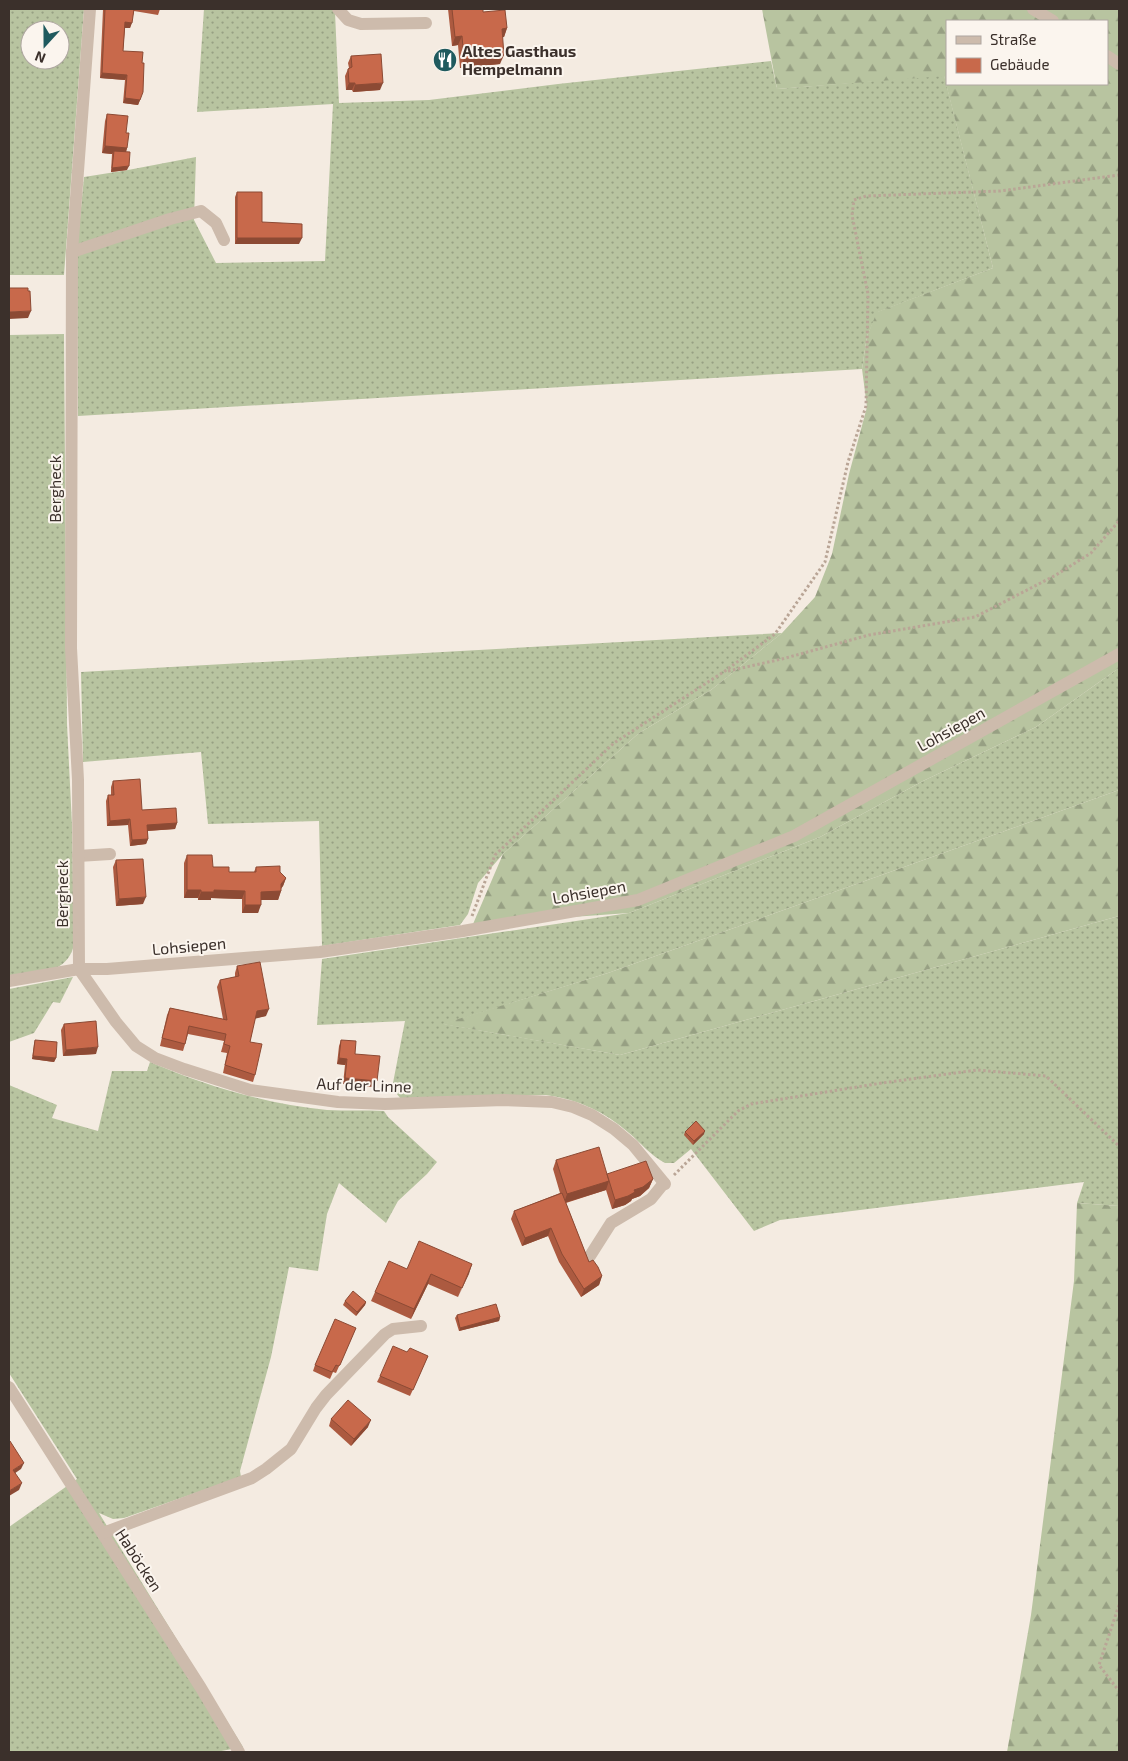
<svg xmlns="http://www.w3.org/2000/svg" width="1128" height="1761" font-family="'Exo 2',sans-serif">
  <defs>
    <pattern id="grass-dots" width="8" height="8" patternUnits="userSpaceOnUse" patternTransform="scale(1.25)"><rect width="8" height="8" fill="#b8c4a0"/><path d="M2 2h.1M6 6h.1" fill="none" stroke="#97a083" stroke-width="1.8" stroke-linecap="round"/></pattern>
    <pattern id="forest-firs" width="22" height="20" patternUnits="userSpaceOnUse" patternTransform="scale(1.25)"><rect width="22" height="20" fill="#b8c4a0"/><path d="M5 1l3.5 6h-7zM16 11l3.5 6h-7z" fill="#97a083"/></pattern>
  </defs>
  <rect width="100%" height="100%" fill="#f4ebe1"/>
  <!-- grass -->
  <g fill="url(#grass-dots)" fill-rule="evenodd">
    <path d="M9 9H84L64 275H9ZM30 30H60V60H30Z"/>
    <polygon points="204,9 333,9 335,12 339,103 429,100 558,84 771,61 777,89 944,75 993,268 878,312 867,336 862,369 78,416 77,249 84,177 128,170 196,157 194,220 216,263 325,261 333,104 197,112"/>
    <path d="M64 334 67 724 72 825 74 944C72 955 66 963 56 968L9 977V335Z"/>
    <polygon points="782,633 711,690 639,733 503,854 478,883 468,914 460,925 322,946 319,821 208,824 201,752 83,762 81,672"/>
    <path d="M1119 668V790L608 973 444 1024 620 1055 1119 916V1206L1077 1203 1084 1182 780 1220 754 1231 691 1149 674 1163H665C651 1156 641 1143 629 1133 605 1112 578 1099 546 1095L401 1099 392 1088 405 1021 317 1025 322 959 629 913 820 837 923 781 1036 727Z"/>
    <polygon points="73,977 60,1003 53,1002 34,1033 9,1042 9,989"/>
    <path d="M150 1062C206 1086 266 1104 327 1110 346 1111 365 1110 384 1111L388 1117 437 1162 427 1174 398 1201 386 1223 339 1183 327 1214 318 1271 289 1267 271 1357 240 1471 241 1477 124 1518 113 1519 99 1513 243 1747 216 1752H9V1527L77 1479 9 1373V1085L57 1105 52 1118 98 1131 112 1071H147Z"/>
  </g>
  <!-- forest -->
  <g fill="url(#forest-firs)" fill-rule="evenodd">
    <path d="M762 9H1119V668L1036 727 923 781 820 837 629 913 473 924 503 854 639 733 711 690 782 633 815 597 832 554 849 474 867 407 862 369 867 336 877 312 993 268 944 76 777 89ZM947 21H1107V84H947Z"/>
    <polygon points="1119,790 1119,916 620,1055 442,1024 608,973"/>
    <polygon points="1077,1203 1119,1206 1119,1752 1007,1752 1031,1615 1074,1281"/>
  </g>
  <g fill="none" stroke-linecap="round" stroke-linejoin="round">
    <!-- path -->
    <g stroke="#b9a596" stroke-width="3" stroke-dasharray="2.5 2.5" stroke-linecap="butt">
      <polyline points="728,671 782,659 869,635 975,617 1056,575 1091,553 1119,521"/>
      <polyline points="472,916 495,855 614,743 725,671 775,634 825,562 848,462 866,406 868,294 852,215 854,200 866,196 1000,191 1119,175"/>
      <polyline points="674,1175 738,1111 751,1104 882,1083 977,1070 1046,1076 1119,1146"/>
      <polyline points="1119,1605 1099,1665 1119,1691"/>
    </g>
    <!-- minor -->
    <g stroke="#cdbbac" stroke-width="12">
      <polyline points="338,9 348,20 361,24 426,23"/>
      <polyline points="1033,9 1053,21"/>
      <polyline points="1107,56 1119,64"/>
      <polyline points="72,252 170,219 201,211 216,223 224,240"/>
      <polyline points="78,856 110,854"/>
      <polyline points="79,969 78,780 71,648 72,252 90,9"/>
      <polyline points="79,969 116,1022 136,1046 155,1058 184,1069 250,1090 338,1102 385,1104 504,1100 552,1102 573,1107 592,1115 614,1129 633,1145 665,1184"/>
      <polyline points="9,981 79,969 107,969 320,952 463,931 638,900 794,836 1119,654"/>
      <polyline points="590,1256 611,1223 651,1199 664,1183"/>
      <polyline points="9,1387 201,1688 239,1752"/>
      <polyline points="103,1533 252,1478 266,1469 291,1449 316,1408 326,1395 385,1334 393,1329 421,1326"/>
    </g>
  </g>
  <!-- wall -->
  <g fill="#ac5a40">
    <polygon points="103,9 160,9 158,15 134,11 130,28 125,28 123,51 140,100 138,105 123,103 125,80 100,78"/>
    <polygon points="448,9 483,9 483,12 507,28 504,37 502,37 500,64 460,68 458,45 452,46"/>
    <polygon points="351,56 380,90 353,92 352,90 346,90 345,76 348,69 349,68 348,63"/>
    <polygon points="107,114 126,133 127,148 126,152 127,170 111,172 112,154 102,153 105,121"/>
    <polygon points="237,192 262,222 299,244 235,244 235,197"/>
    <polygon points="113,781 142,810 177,823 175,829 148,831 148,839 146,844 130,846 128,825 107,826 106,801 108,795 111,795 111,787"/>
    <polygon points="187,855 213,867 229,872 254,872 256,867 280,872 286,878 283,886 281,889 281,891 278,900 261,900 258,913 242,913 242,899 211,898 211,900 198,900 198,898 184,898 184,863"/>
    <polygon points="116,860 143,904 116,906 113,867"/>
    <polygon points="237,966 266,1016 255,1018 250,1042 255,1075 253,1082 223,1073 227,1053 221,1052 224,1041 188,1034 183,1051 160,1046 167,1015 170,1008 223,1019 217,987 220,980 235,977 235,973"/>
    <polygon points="64,1024 96,1054 63,1056 61,1030"/>
    <polygon points="35,1040 56,1058 54,1062 32,1059 34,1044"/>
    <polygon points="341,1040 355,1054 377,1081 375,1087 343,1084 345,1065 337,1064 339,1046"/>
    <polygon points="685,1132 704,1134 693,1145 684,1135"/>
    <polygon points="556,1160 607,1174 653,1179 649,1188 640,1196 632,1199 631,1201 625,1205 612,1209 606,1190 566,1203 589,1262 602,1276 599,1285 581,1297 559,1262 548,1236 522,1246 511,1219 514,1211 560,1193 553,1169"/>
    <polygon points="472,1264 458,1297 428,1284 411,1319 371,1301 375,1292 407,1269"/>
    <polygon points="345,1301 366,1302 365,1305 356,1316 343,1305"/>
    <polygon points="457,1315 500,1317 499,1321 459,1331 455,1318"/>
    <polygon points="356,1328 336,1373 333,1372 330,1379 313,1371 315,1365"/>
    <polygon points="407,1352 428,1356 410,1396 377,1382 380,1376"/>
    <polygon points="331,1419 368,1427 351,1446 329,1426"/>
  </g>
  <!-- shaded-wall -->
  <g fill="#8c4a34">
    <polygon points="125,22 132,23 130,28 123,28"/>
    <polygon points="507,28 504,37 498,38 502,29"/>
    <polygon points="462,36 458,45 452,46 455,37"/>
    <polygon points="504,55 500,64 460,68 464,59"/>
    <polygon points="102,73 127,75 125,80 100,78"/>
    <polygon points="349,83 355,83 352,90 346,90"/>
    <polygon points="383,83 380,90 353,92 355,85"/>
    <polygon points="125,98 140,100 138,105 123,103"/>
    <polygon points="105,146 127,148 125,155 114,151 112,154 102,153"/>
    <polygon points="129,166 127,170 111,172 112,168"/>
    <polygon points="237,238 302,238 299,244 235,244"/>
    <polygon points="31,311 28,318 9,319 9,312"/>
    <polygon points="130,819 128,825 107,826 110,821"/>
    <polygon points="177,823 175,829 145,831 147,825"/>
    <polygon points="148,839 146,844 130,846 132,840"/>
    <polygon points="286,878 283,886 278,891 281,891 278,900 258,900 261,892 281,884"/>
    <polygon points="187,890 201,890 198,898 184,898"/>
    <polygon points="214,890 245,891 242,899 211,898 211,900 198,900 201,892"/>
    <polygon points="146,897 143,904 116,906 119,899"/>
    <polygon points="245,905 261,905 258,913 242,913"/>
    <polygon points="269,1009 266,1016 254,1019 257,1011"/>
    <polygon points="98,1047 96,1054 63,1056 66,1050"/>
    <polygon points="33,1056 56,1058 54,1062 32,1059"/>
    <polygon points="339,1058 347,1059 345,1065 337,1064"/>
    <polygon points="345,1078 377,1081 375,1087 343,1084"/>
    <polygon points="705,1131 704,1134 693,1145 694,1141"/>
    <polygon points="653,1179 649,1188 640,1196 632,1199 631,1201 625,1205 612,1209 615,1200"/>
    <polygon points="609,1181 606,1190 564,1203 567,1194"/>
    <polygon points="551,1228 548,1236 522,1246 525,1238"/>
    <polygon points="472,1264 469,1274 458,1297 462,1288"/>
    <polygon points="431,1274 428,1284 411,1319 414,1309"/>
    <polygon points="602,1276 599,1285 581,1297 584,1289"/>
    <polygon points="366,1302 365,1305 356,1316 357,1312"/>
    <polygon points="500,1317 499,1321 459,1331 460,1328"/>
    <polygon points="371,1420 368,1427 351,1446 354,1439"/>
    <polygon points="24,1463 21,1469 11,1476 13,1470"/>
    <polygon points="22,1483 19,1490 9,1496 9,1491"/>
  </g>
  <!-- building -->
  <g fill="#c8694b" stroke="#8c4a34">
    <polygon points="105,9 134,9 132,23 125,22 123,51 143,52 142,63 144,63 143,92 140,100 125,98 127,75 102,73"/>
    <polygon points="452,9 483,9 483,12 505,10 507,28 502,29 504,55 464,59 462,36 455,37"/>
    <polygon points="381,54 383,83 355,85 355,83 349,83 348,69 352,67 351,56"/>
    <polygon points="107,114 128,116 126,133 129,133 127,148 105,146"/>
    <polygon points="114,151 130,152 129,166 112,168"/>
    <polygon points="237,192 262,192 262,222 302,224 302,238 237,238"/>
    <polygon points="9,288 28,288 28,291 30,291 31,311 9,312"/>
    <polygon points="140,779 142,810 176,808 177,823 147,825 148,839 132,840 130,819 110,821 108,795 114,795 113,781"/>
    <polygon points="187,855 212,855 213,867 229,867 229,872 256,872 256,867 280,866 280,872 286,878 281,884 281,891 261,892 261,905 245,905 245,891 214,890 214,892 201,892 201,890 187,890"/>
    <polygon points="143,859 146,897 119,899 116,860"/>
    <polygon points="260,962 269,1009 257,1011 250,1042 262,1044 255,1075 225,1065 230,1046 224,1044 226,1034 189,1026 185,1044 162,1038 170,1008 227,1020 220,980 239,976 237,966"/>
    <polygon points="96,1021 98,1047 66,1050 64,1024"/>
    <polygon points="35,1040 57,1042 56,1058 33,1056"/>
    <polygon points="341,1040 356,1041 355,1054 380,1056 377,1081 345,1078 347,1059 339,1058"/>
    <polygon points="696,1121 705,1131 694,1141 685,1132"/>
    <polygon points="599,1147 609,1181 567,1194 556,1160"/>
    <polygon points="646,1161 653,1179 643,1187 634,1190 635,1192 628,1196 615,1200 607,1174"/>
    <polygon points="562,1193 589,1262 593,1260 598,1267 602,1276 584,1289 562,1254 551,1228 525,1238 514,1211"/>
    <polygon points="419,1241 472,1264 462,1288 431,1274 414,1309 375,1292 389,1261 407,1269"/>
    <polygon points="353,1291 366,1302 357,1312 345,1301"/>
    <polygon points="496,1304 500,1317 460,1328 457,1315"/>
    <polygon points="335,1319 356,1328 340,1365 338,1366 336,1365 332,1372 315,1365"/>
    <polygon points="393,1346 407,1352 410,1348 428,1356 413,1390 380,1376"/>
    <polygon points="348,1400 371,1420 354,1439 331,1419"/>
    <polygon points="10,1441 24,1463 13,1470 22,1483 9,1491 9,1442"/>
  </g>
  <!-- icons -->
  <defs>
    <g id="restaurant-disc" transform="scale(1.25)"><circle r="9.5" fill="#1f5a5e" stroke="#fbf5ee"/><path d="M-5-6h1v4h1v-4h1v4h1v-4h1v5L-1.5 .5V6h-2V.5L-5-1ZM5-6V6H3V1.5H1.5Q1.5-4 5-6Z" fill="#fff"/></g>
  </defs>
  <g fill-rule="evenodd">
    <use href="#restaurant-disc" x="445" y="60"/>
  </g>
  <g text-anchor="middle" stroke-width="4" stroke-linejoin="round" paint-order="stroke">
    <!-- poi labels -->
    <g font-size="16" font-weight="bold" fill="#3b302b" stroke="#fbf5ee" text-anchor="start">
      <text x="462" y="57">Altes Gasthaus<tspan x="462" dy="18">Hempelmann</tspan></text>
    </g>
    <!-- street labels -->
    <g font-size="16" fill="#3b302b" stroke="#fbf5ee">
      <text transform="translate(55 489) rotate(-90)" y="6">Bergheck</text>
      <text transform="translate(951 729) rotate(-29)" y="6">Lohsiepen</text>
      <text transform="translate(589 892) rotate(-10)" y="6">Lohsiepen</text>
      <text transform="translate(62 894) rotate(-90)" y="6">Bergheck</text>
      <text transform="translate(189 946) rotate(-5)" y="6">Lohsiepen</text>
      <text transform="translate(364 1085) rotate(2)" y="6">Auf der Linne</text>
      <text transform="translate(139 1560) rotate(57)" y="6">Haböcken</text>
    </g>
  </g>
  <!-- border -->
  <rect width="1128" height="1761" fill="none" stroke="#3b302b" stroke-width="20"/>
  <!-- legend -->
  <rect x="946" y="20" width="162" height="65" fill="#fbf5ee" stroke="#aea6a0"/>
  <rect x="956" y="36" width="25" height="8" fill="#cdbbac" stroke="#aea6a0"/>
  <text x="990" y="45" font-size="15" fill="#3b302b">Straße</text>
  <rect x="956" y="58" width="25" height="15" fill="#c8694b" stroke="#aea6a0"/>
  <text x="990" y="70" font-size="15" fill="#3b302b">Gebäude</text>
  <!-- north arrow -->
  <g transform="translate(45 45) rotate(201)"><circle r="24" fill="#fbf5ee" stroke="#aea6a0"/>
  <path d="M0-4L9 19L0 12L-9 19Z" fill="#1f5a5e"/>
  <text y="-8" font-size="14" font-weight="bold" text-anchor="middle" fill="#3b302b">N</text>
  </g>
</svg>
